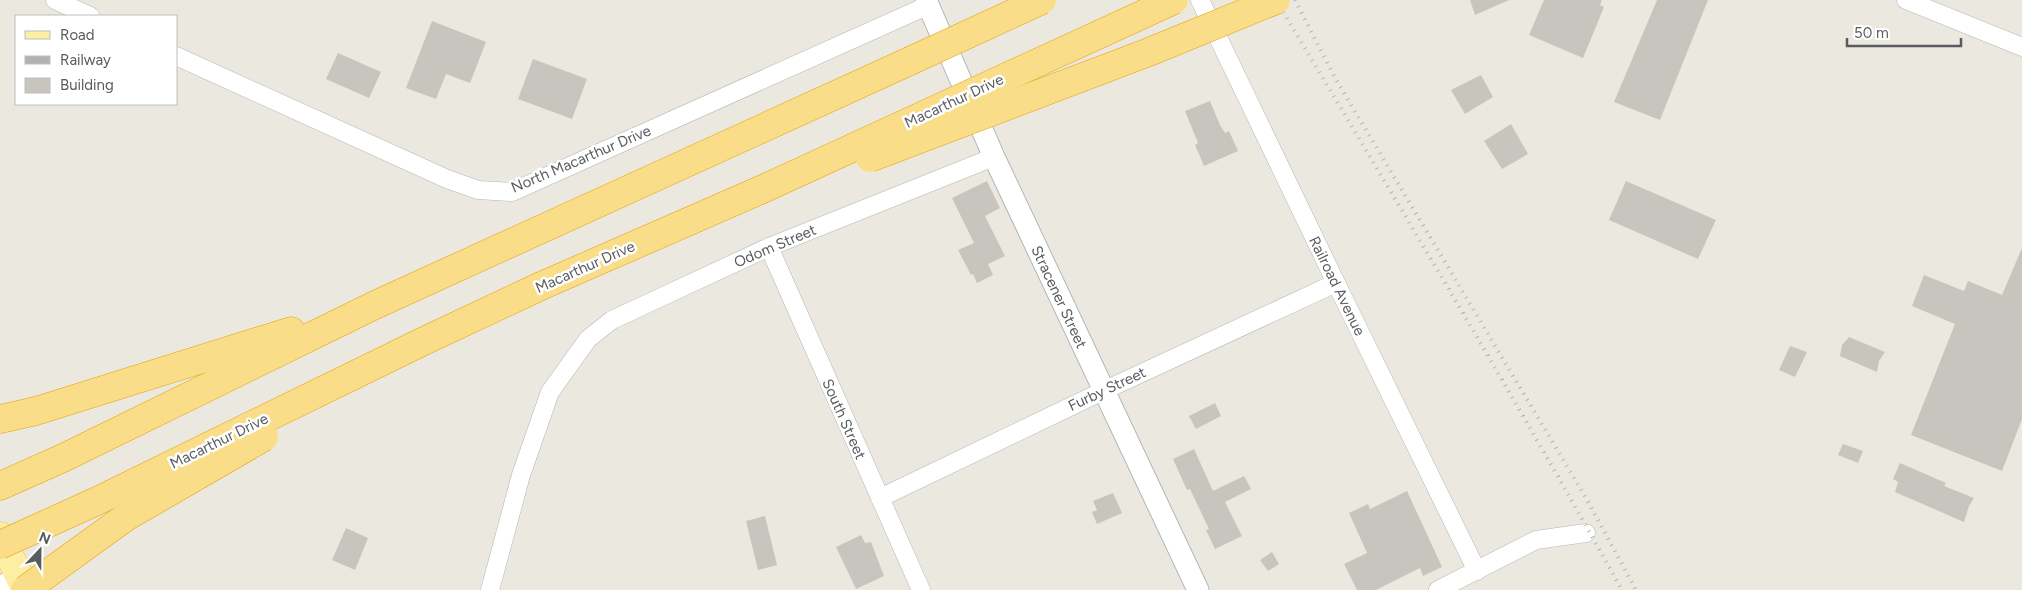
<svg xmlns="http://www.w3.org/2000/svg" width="2022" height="590" font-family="Figtree,sans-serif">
  <rect width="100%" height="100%" fill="#ebe9df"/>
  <!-- building -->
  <g fill="#c8c5bf">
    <polygon points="1470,0 1509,0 1475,15"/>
    <polygon points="1544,0 1602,0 1600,5 1604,7 1583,58 1529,35"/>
    <polygon points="1657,0 1708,0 1660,120 1614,102"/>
    <polygon points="432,21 486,42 470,83 446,74 436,99 406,88"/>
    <polygon points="338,53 381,72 369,98 326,79"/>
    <polygon points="533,59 587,79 572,119 518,99"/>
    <polygon points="1481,75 1493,97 1465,114 1451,90"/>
    <polygon points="1210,101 1220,125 1225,133 1229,131 1238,151 1204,166 1195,145 1198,143 1185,111"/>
    <polygon points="1511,124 1528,154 1502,169 1484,141"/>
    <polygon points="987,181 1000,208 985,216 1005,256 988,264 993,275 977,283 973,274 971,275 958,250 974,243 952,198"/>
    <polygon points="1626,181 1716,220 1698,259 1609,220"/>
    <polygon points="2022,248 2022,419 2002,471 1911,435 1955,324 1912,306 1924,275 1964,291 1968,281 2002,295"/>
    <polygon points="1849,337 1885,352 1879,361 1877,372 1840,356 1842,345"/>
    <polygon points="1790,346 1807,352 1795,377 1779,370"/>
    <polygon points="1215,403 1221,416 1196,429 1189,416"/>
    <polygon points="1843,444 1863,451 1858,463 1838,455"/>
    <polygon points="1194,449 1213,491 1244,476 1251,489 1225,502 1242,536 1215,549 1206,530 1209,529 1190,489 1187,490 1173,459"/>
    <polygon points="1900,463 1946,483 1944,486 1974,498 1969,506 1964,522 1895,492 1898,482 1893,479"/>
    <polygon points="1407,491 1442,567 1423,576 1420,568 1376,590 1357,590 1344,564 1367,553 1349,513 1368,504 1370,509"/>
    <polygon points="1113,493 1122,513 1097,524 1092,512 1097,510 1093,501"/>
    <polygon points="765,516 777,565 758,570 746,521"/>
    <polygon points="346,528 368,538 355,570 332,560"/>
    <polygon points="861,535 865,543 871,542 884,576 856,589 836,547"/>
    <polygon points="1272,552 1279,564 1268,571 1260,560"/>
  </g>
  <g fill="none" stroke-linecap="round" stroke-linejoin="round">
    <!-- minor casing -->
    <g stroke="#b2b6ba" stroke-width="19">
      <g id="minor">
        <polyline points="55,0 90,16"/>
        <polyline points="1200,0 1336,283 1477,571"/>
        <polyline points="1906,0 2022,47"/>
        <polyline points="176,56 447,179 478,190 512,192 929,5"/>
        <polyline points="769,247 921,590"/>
        <polyline points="880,498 1103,391 1336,283"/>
        <polyline points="490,590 521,475 550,392 588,339 612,320 769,247 994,157"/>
        <polyline points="1438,590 1536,540 1586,533"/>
      </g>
    </g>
    <!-- tertiary casing -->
    <g stroke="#b2b6ba" stroke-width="23">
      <g id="tertiary">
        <polyline points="926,0 994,157 1198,590"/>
        <polyline points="0,587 20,576"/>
      </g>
    </g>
    <!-- primary casing -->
    <g stroke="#edc356" stroke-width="29">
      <polyline id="primary" points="0,536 26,590"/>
    </g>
    <!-- motorway casing -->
    <g stroke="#e69f05" stroke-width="29">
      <g id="motorway">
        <polyline points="0,419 36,411 291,331"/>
        <polyline points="0,486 63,458 375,305 910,61"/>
      </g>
    </g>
    <!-- minor -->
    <use href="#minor" stroke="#fff" stroke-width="18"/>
    <!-- tertiary -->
    <use href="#tertiary" stroke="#fff" stroke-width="21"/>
    <!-- primary -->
    <use href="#primary" stroke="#fdeea3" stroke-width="28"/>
    <!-- motorway -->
    <use href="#motorway" stroke="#fadd88" stroke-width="28"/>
    <!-- rail -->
    <g stroke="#b1b2b2" stroke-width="4" stroke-dasharray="1 6" stroke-linecap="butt">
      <path d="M1276 0C1393 195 1511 391 1622 590"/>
      <polyline points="1295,0 1335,78 1586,498 1636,590"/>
    </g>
    <!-- motorway-bridge casing -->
    <g stroke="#e69f05" stroke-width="29" stroke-linecap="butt">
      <g id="motorway-bridge">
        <polyline points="910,61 1042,0"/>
        <polyline points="870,158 1149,52 1276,0"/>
        <polyline points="0,545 97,501 426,340 541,286 765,188 1174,0"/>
        <polyline points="25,590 126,517 264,437"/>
      </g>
    </g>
    <!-- motorway-bridge -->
    <use href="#motorway-bridge" stroke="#fadd88" stroke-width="28"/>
  </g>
  <g text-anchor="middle" stroke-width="5" stroke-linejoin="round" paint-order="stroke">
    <!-- street labels -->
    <g font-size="15" fill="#585c60" stroke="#fff">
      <text transform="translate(954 101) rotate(-25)" y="5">Macarthur Drive</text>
      <text transform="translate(581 159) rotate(-23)" y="5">North Macarthur Drive</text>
      <text transform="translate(775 246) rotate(-23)" y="5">Odom Street</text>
      <text transform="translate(585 267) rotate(-24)" y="5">Macarthur Drive</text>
      <text transform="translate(1337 286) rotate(64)" y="5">Railroad Avenue</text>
      <text transform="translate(1059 297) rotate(65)" y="5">Stracener Street</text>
      <text transform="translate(1107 389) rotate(-25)" y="5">Furby Street</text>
      <text transform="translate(844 419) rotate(66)" y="5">South Street</text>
      <text transform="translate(219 441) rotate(-26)" y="5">Macarthur Drive</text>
    </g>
  </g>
  <!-- legend -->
  <rect x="15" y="15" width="162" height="90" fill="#ffffff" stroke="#bcbebf"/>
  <rect x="25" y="31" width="25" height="8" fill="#fdeea3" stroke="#bcbebf"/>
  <text x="60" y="40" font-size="15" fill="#585c60">Road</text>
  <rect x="25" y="56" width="25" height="8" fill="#b1b2b2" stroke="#bcbebf"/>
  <text x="60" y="65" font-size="15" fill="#585c60">Railway</text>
  <rect x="25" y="78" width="25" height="15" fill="#c8c5bf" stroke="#bcbebf"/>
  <text x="60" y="90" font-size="15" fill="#585c60">Building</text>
  <!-- north arrow -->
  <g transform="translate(40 550) rotate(22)" stroke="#ffffff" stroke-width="4" paint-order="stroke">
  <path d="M0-4L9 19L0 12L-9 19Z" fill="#585c60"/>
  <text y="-8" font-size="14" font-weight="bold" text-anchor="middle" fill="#585c60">N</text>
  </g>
  <!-- scale -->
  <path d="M1847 38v8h114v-8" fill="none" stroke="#585c60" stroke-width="2.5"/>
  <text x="1854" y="38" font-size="15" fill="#585c60" stroke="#ffffff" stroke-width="4" paint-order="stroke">50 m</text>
</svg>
